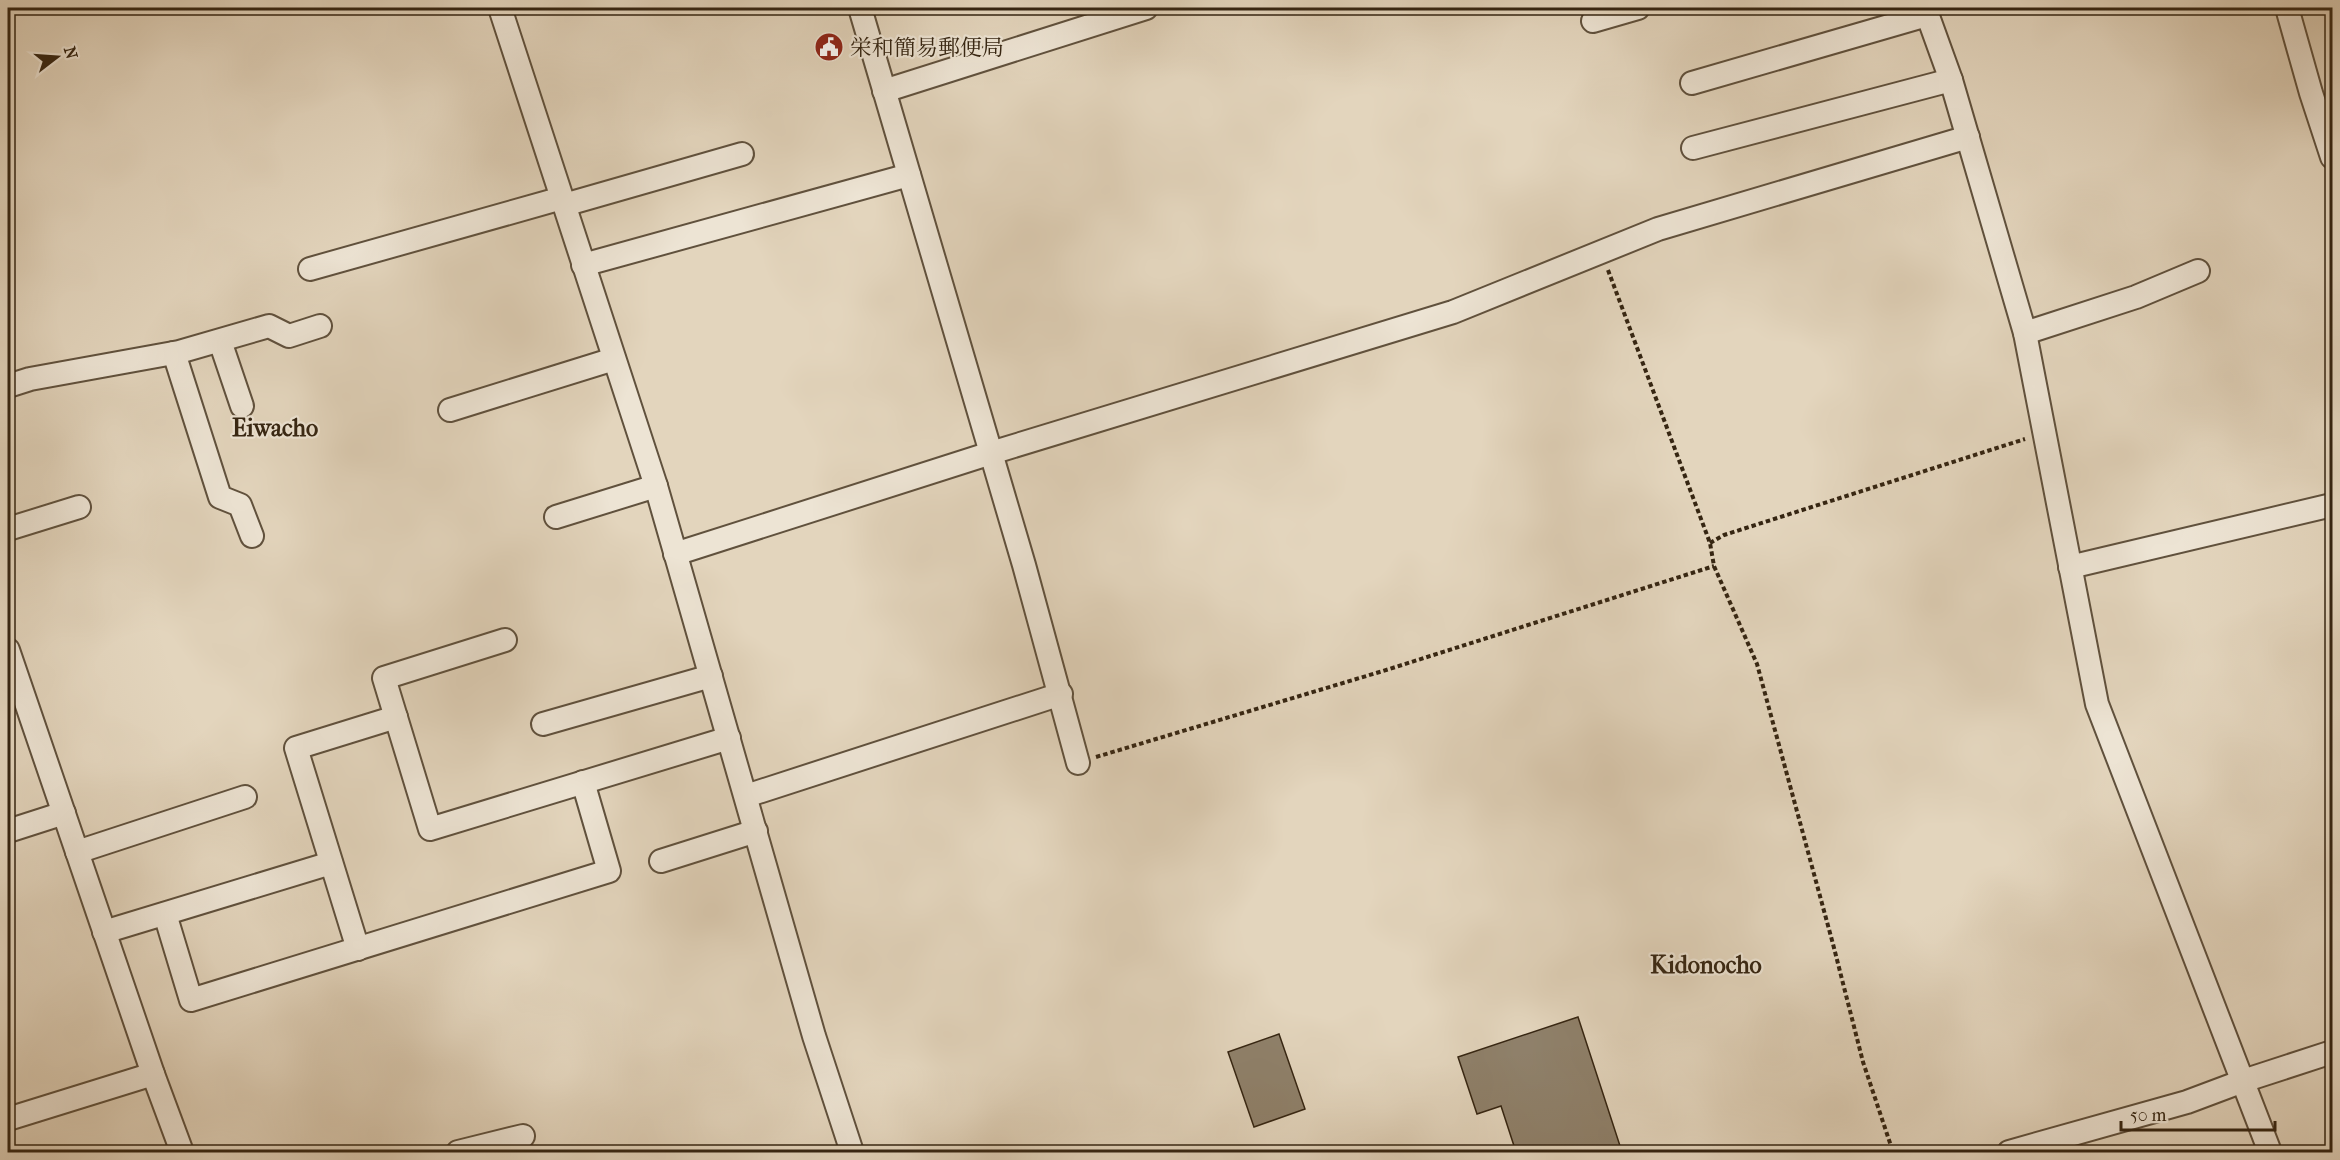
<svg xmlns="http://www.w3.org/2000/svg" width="2340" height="1160" font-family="'IM FELL French Canon','Noto Serif JP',serif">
  <rect width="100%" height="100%" fill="#e3d5bd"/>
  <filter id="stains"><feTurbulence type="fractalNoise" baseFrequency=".00333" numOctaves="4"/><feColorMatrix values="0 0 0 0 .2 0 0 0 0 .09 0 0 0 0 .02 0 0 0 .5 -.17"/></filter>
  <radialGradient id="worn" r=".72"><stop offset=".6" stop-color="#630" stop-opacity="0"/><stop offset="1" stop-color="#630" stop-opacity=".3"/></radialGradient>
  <!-- building -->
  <g fill="#8f816b" stroke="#352512" stroke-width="1.5">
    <polygon points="1578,1017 1622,1152 1516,1152 1501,1106 1477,1114 1458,1057"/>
    <polygon points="1279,1034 1305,1109 1254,1127 1228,1052"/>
  </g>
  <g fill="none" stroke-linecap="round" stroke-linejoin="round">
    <!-- minor casing -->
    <g stroke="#60513d" stroke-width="26">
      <g id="minor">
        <polyline points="500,8 656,486 814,1036 852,1152"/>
        <polyline points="860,8 1024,565 1078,763"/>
        <polyline points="1925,8 1951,80 2025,333 2097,704 2270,1152"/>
        <polyline points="2287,8 2311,93 2332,157"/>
        <polyline points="1593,21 1638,8"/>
        <polyline points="1692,83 1927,15"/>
        <polyline points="884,91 1146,8"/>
        <polyline points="1693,148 1951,80"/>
        <polyline points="564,205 742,154"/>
        <polyline points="583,265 909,175"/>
        <polyline points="310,269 562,198"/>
        <polyline points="2025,333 2136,297 2198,271"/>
        <polyline points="220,341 242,406"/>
        <polyline points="174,353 220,497 240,505 252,536"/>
        <polyline points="8,386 30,379 179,352 269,326 289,336 320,326"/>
        <polyline points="450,410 614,359"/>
        <polyline points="556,517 656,486"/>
        <polyline points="8,529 79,507"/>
        <polyline points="675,554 991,453 1453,312 1658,229 1968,137"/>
        <polyline points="2070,567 2332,505"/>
        <polyline points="505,640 384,678 430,829 729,738"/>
        <polyline points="8,650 153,1074 182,1152"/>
        <polyline points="543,724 711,676"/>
        <polyline points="746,796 1061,694"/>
        <polyline points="8,831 64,813"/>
        <polyline points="77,852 245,797"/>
        <polyline points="661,861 756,831"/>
        <polyline points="165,914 191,1000 609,871 583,782"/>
        <polyline points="104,932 331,863"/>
        <polyline points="358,949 296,748 396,717"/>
        <polyline points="8,1119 153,1074"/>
        <polyline points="458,1152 523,1136"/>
        <polyline points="2009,1152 2187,1102 2243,1081 2332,1052"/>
      </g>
    </g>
    <!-- path -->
    <g stroke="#352512" stroke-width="4" stroke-dasharray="4.5 3" stroke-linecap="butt">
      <polyline points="1608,270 1710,543 1714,566 1757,664 1833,944 1863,1062 1893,1152"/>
      <polyline points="1710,543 1724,535 2025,439"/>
      <polyline points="1096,757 1383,671 1714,566"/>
    </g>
    <!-- minor -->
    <use href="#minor" stroke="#ede4d4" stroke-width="22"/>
  </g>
  <!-- icons -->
  <defs>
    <g id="civic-disc" transform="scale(1.5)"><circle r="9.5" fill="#8f2418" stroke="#ede4d4"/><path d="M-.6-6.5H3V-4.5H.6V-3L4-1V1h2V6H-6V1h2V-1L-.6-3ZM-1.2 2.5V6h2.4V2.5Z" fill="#fff"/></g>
  </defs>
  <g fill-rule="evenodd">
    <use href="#civic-disc" x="829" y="47"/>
  </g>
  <g text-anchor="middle" stroke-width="4.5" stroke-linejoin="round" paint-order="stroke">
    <!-- poi labels -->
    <g font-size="22" fill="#352512" stroke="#ede4d4" text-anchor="start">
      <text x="850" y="55">栄和簡易郵便局</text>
    </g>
    <!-- neighbourhood labels -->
    <g font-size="24" font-weight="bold" fill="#352512" stroke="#ede4d4">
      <text x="275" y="436">Eiwacho</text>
      <text x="1706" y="973">Kidonocho</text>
    </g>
  </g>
  <!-- margin -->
  <rect width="2340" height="1160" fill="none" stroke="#e3d5bd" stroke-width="30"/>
  <rect x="9" y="9" width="2322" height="1142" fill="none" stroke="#352512" stroke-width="3"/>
  <rect x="15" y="15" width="2310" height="1130" fill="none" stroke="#352512" stroke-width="1.5"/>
  <!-- north arrow -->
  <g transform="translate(57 57) rotate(73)" stroke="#ede4d4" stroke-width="4.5" paint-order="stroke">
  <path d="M0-4.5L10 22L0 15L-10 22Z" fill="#352512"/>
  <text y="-9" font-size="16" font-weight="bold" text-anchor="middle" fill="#352512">N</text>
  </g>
  <!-- scale -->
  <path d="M2121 1121v9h154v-9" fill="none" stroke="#352512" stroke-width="3"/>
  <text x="2130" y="1121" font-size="18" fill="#352512" stroke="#ede4d4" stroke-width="4.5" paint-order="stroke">50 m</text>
  <rect width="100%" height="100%" filter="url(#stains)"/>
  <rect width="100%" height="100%" fill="url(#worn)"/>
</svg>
